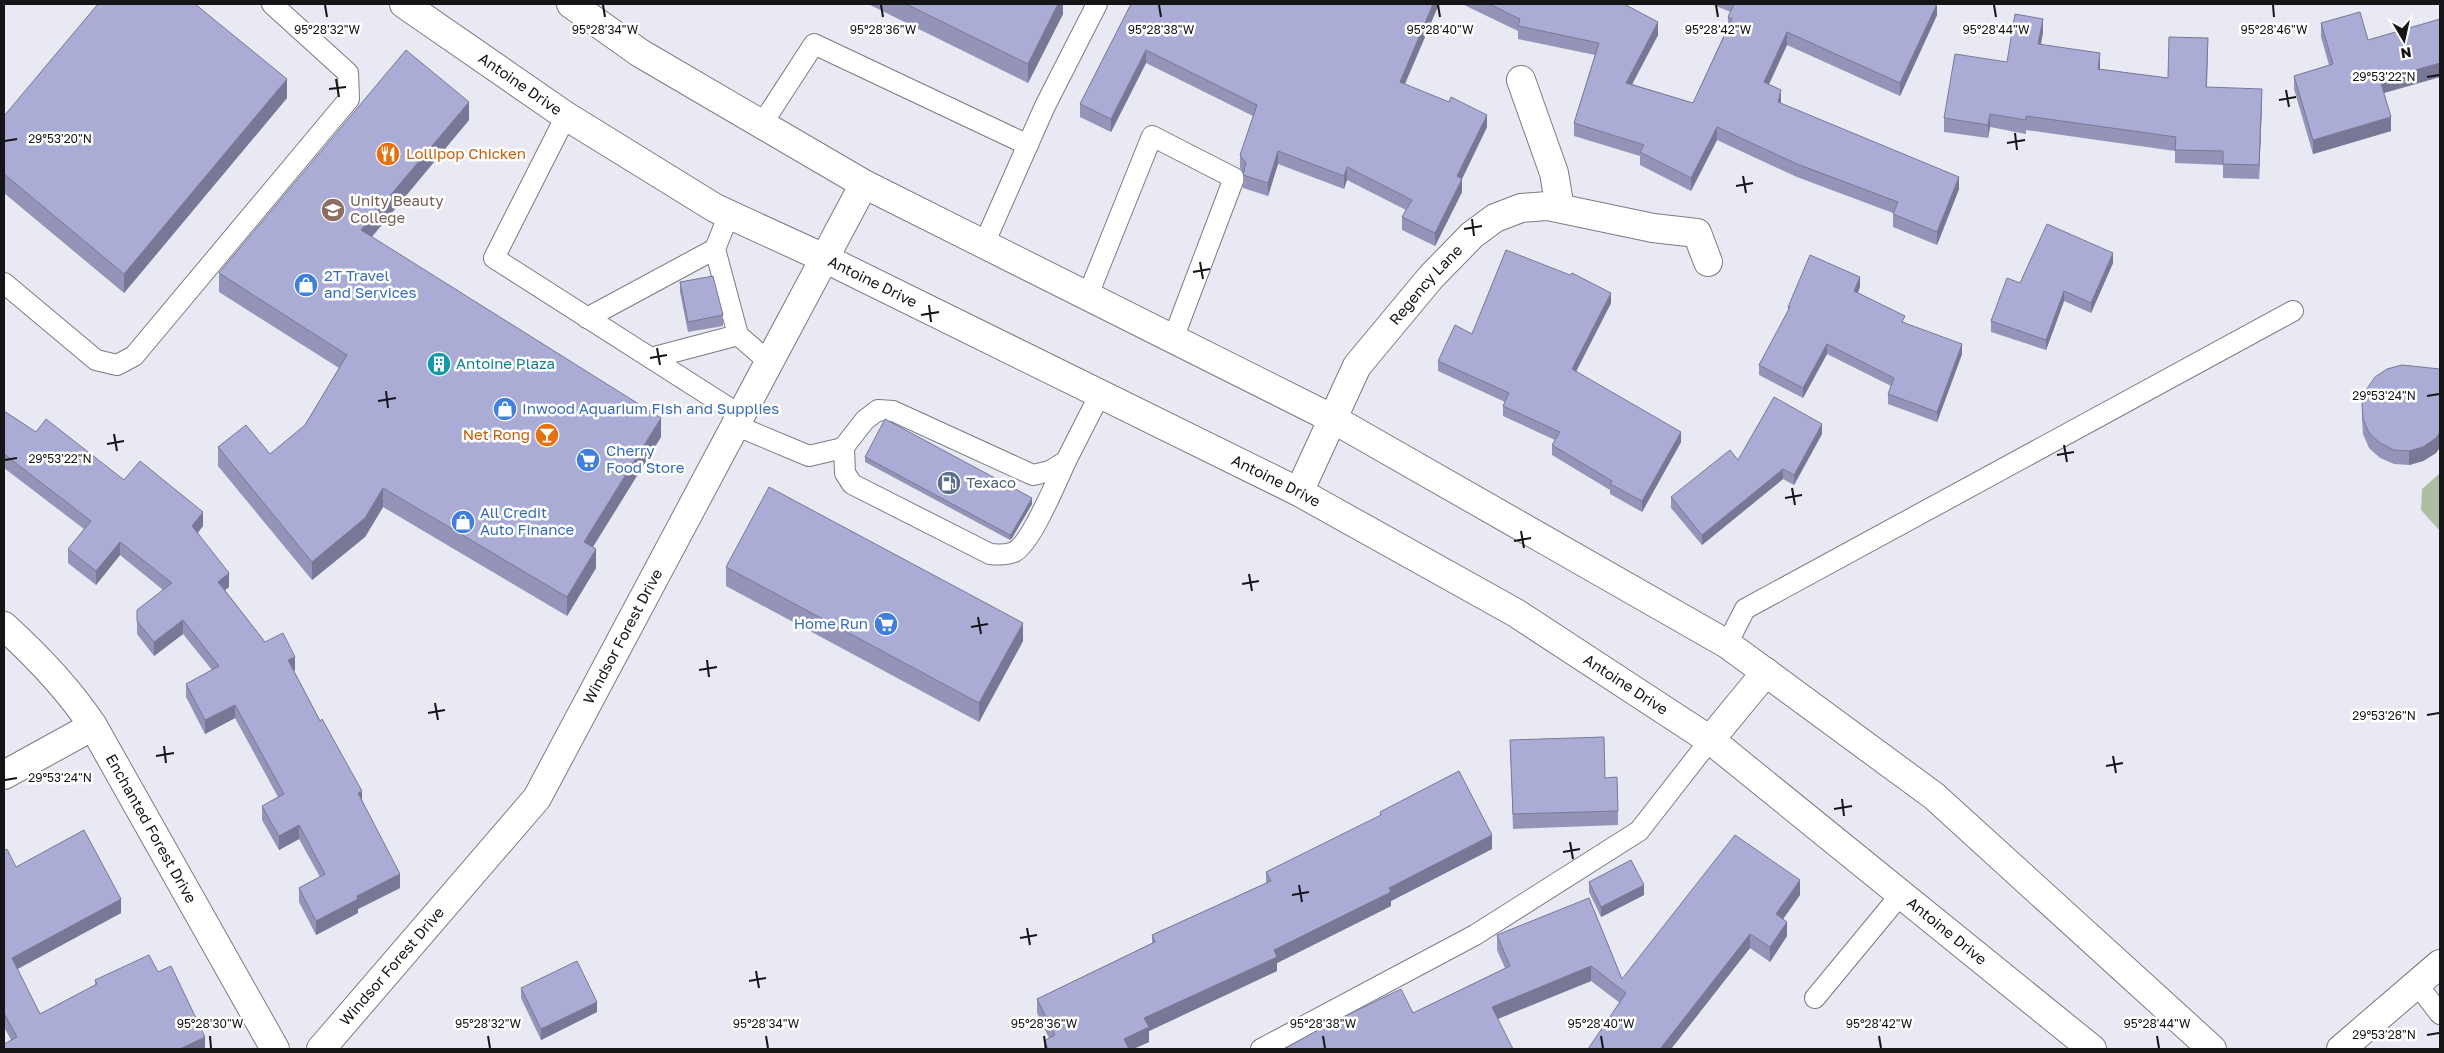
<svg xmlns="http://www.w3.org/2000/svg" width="2444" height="1053" font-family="'Golos Text',sans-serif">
  <rect width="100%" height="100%" fill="#e8e9f3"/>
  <!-- green -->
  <polygon fill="#aebea2" points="2440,473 2440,531 2421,510 2422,489"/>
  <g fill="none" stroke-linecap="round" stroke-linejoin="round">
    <!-- lane casing -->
    <g stroke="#7b7c84" stroke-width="22">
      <g id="lane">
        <polyline points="566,116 494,258 740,415"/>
        <polyline points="762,124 814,44 1028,145"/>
        <polyline points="729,214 715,249 738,335 769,362"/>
        <polyline points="984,244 1045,106 1097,4"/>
        <polyline points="4,283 96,360 117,365 134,356 349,99 348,73 272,4"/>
        <polyline points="1088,295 1152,136 1234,178 1173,339"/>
        <polyline points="587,318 715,249"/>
        <polyline points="651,358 738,335"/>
        <polyline points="735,425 809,456 843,448 865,420 878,410 893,411 1033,475 1050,471 1066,461 1100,394"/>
        <path d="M844 447 845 473 852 484 990 554C998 555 1006 555 1014 552 1031 544 1057 480 1066 461"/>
        <polyline points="1727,644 1745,609 2293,311"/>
        <polyline points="2417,984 2440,1014"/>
        <polyline points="1815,998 1901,894"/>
        <polyline points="1261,1049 1475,935 1639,831 1710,740"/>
      </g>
    </g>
    <!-- street casing -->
    <g stroke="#7b7c84" stroke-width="30">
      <g id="street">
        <polyline points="1521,80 1554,173 1560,208"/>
        <path id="s1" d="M1299 492 1357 366 1431 277 1472 235 1495 218 1521 208 1548 206 1653 228 1697 233 1708 262"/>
        <path id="s2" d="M4 626C38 657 68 688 93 726L275 1049"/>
        <polyline points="4,775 93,726"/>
        <path id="s3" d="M321 1049 537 798 864 184"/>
        <polyline points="2341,1049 2440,964"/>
      </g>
    </g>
    <!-- secondary casing -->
    <g stroke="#7b7c84" stroke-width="30">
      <g id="secondary">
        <path id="s4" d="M404 4 566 116 715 208 824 258 1299 492 1516 613 1713 742 2092 1049"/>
        <polyline points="571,4 640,53 864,184 1333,419 1727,644 1934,796 2212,1049"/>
        <polyline points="1710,740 1766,672"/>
      </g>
    </g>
    <!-- lane -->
    <use href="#lane" stroke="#fff" stroke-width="20"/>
    <!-- street -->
    <use href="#street" stroke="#fff" stroke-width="28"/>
    <!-- secondary -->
    <use href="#secondary" stroke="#fff" stroke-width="28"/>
  </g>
  <!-- wall -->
  <g fill="#9394b8">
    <polygon points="868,4 1063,4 1063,14 1028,83"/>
    <polygon points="1131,4 1439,4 1405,84 1487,127 1462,179 1462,192 1435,246 1402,230 1402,217 1406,210 1347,180 1344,189 1278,164 1268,196 1243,188 1243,173 1240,168 1240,155 1253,116 1146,63 1111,132 1080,117 1080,104"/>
    <polygon points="1462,4 1624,4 1658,35 1632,84 1693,103 1728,26 1728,17 1731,12 1711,4 1937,4 1937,15 1900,96 1787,45 1769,84 1781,103 1959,189 1937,245 1893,227 1893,213 1797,177 1717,140 1691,191 1640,165 1640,156 1574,136 1574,123 1595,55 1518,39 1518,31"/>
    <polygon points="2440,19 2440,77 2384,93 2391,131 2313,154 2294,89 2294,76 2329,65 2321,37 2321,23 2368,40"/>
    <polygon points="2043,32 2041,45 2100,66 2100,69 2168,78 2208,52 2207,87 2262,102 2259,179 2223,178 2223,165 2175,163 2175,151 2026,130 2026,134 1990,127 1988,138 1944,132 1944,118"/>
    <polygon points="287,98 124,293 4,193 4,116"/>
    <polygon points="469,120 372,237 661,437 593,547 596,568 567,616 383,507 365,537 312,580 218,466 218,447 270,454 305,425 339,368 219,292 219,273"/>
    <polygon points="2113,263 2091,313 2064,301 2046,350 1991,332 1991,321"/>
    <polygon points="680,282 723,315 723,326 688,332 680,292"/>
    <polygon points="1860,287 1858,293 1905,323 1962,354 1937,422 1888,404 1888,394 1891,386 1827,354 1803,398 1759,375 1759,365 1788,312 1788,307"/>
    <polygon points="1611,303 1576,372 1681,442 1642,512 1610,494 1610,490 1552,455 1552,445 1555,440 1503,416 1503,406 1505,402 1438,371 1438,361 1472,334"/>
    <polygon points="2440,369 2440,447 2436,453 2423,461 2409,465 2394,464 2380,458 2369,448 2363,434 2362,419 2362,404"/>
    <polygon points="4,411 36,432 124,480 203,526 198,533 229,587 225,590 265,642 295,670 294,671 362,800 400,888 358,909 358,913 316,935 299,902 299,888 320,877 299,839 279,850 262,820 262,806 278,797 235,718 205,734 186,697 186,684 212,670 183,634 154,656 137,634 137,610 163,590 120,555 96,585 68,563 68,549 84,529 4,468"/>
    <polygon points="1822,434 1794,485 1783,479 1702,545 1671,508 1671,497 1738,460"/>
    <polygon points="865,457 1032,504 1012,538 1010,540 865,462"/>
    <polygon points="726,567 1023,641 979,722 726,586"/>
    <polygon points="1510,740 1605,778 1618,811 1618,825 1513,829"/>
    <polygon points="1380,812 1492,849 1391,901 1391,906 1277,963 1277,971 1149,1031 1149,1042 1133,1049 1044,1049 1044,1041 1049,1038 1037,1013 1037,999 1152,943 1152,935 1266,883 1266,872 1380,816"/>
    <polygon points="4,851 16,867 121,913 17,969 40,1014 95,985 95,980 158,972 205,1049 11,1040 4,1027"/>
    <polygon points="1589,882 1644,895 1601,917 1589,892"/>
    <polygon points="1800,895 1783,919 1787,936 1770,962 1750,948 1671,1049 1588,1049 1620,1003 1591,981 1498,1019 1413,1013 1505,968 1497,950 1497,935 1589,898 1622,979"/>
    <polygon points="521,988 597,1012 541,1040 521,998"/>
  </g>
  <!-- shaded-wall -->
  <g fill="#787896">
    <polygon points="1057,4 1063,4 1063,14 1028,83 1028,64"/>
    <polygon points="1433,4 1439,4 1400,95 1400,82"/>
    <polygon points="1937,4 1937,15 1900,96 1900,83"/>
    <polygon points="2043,19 2043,32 2038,58 2038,44"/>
    <polygon points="1658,22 1658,35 1626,96 1626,83"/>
    <polygon points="1787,32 1787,45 1764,95 1764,82"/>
    <polygon points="1146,50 1146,63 1111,132 1111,119"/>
    <polygon points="2100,53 2100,66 2098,82 2098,69"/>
    <polygon points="2440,63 2440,77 2380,94 2380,80"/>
    <polygon points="287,79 287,98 124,293 124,274"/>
    <polygon points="2262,89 2262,102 2259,179 2259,165"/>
    <polygon points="1781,90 1781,103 1778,115 1778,102"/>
    <polygon points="469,102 469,120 361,249 361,230"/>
    <polygon points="1990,114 1990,127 1988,138 1988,125"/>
    <polygon points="1487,115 1487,127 1457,189 1457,176"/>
    <polygon points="2391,117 2391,131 2313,154 2313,140"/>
    <polygon points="1717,127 1717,140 1691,191 1691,178"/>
    <polygon points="1278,151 1278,164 1268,196 1268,183"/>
    <polygon points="1347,167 1347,180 1344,189 1344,176"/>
    <polygon points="1959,177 1959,189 1937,245 1937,232"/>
    <polygon points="1462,179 1462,192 1435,246 1435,233"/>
    <polygon points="2113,253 2113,263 2091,313 2091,303"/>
    <polygon points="1860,277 1860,287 1854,301 1854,291"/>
    <polygon points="2064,291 2064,301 2046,350 2046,340"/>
    <polygon points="1611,293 1611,303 1572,379 1572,369"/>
    <polygon points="1827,344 1827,354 1803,398 1803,388"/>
    <polygon points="1962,344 1962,354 1937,422 1937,412"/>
    <polygon points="661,418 661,437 584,561 584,542"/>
    <polygon points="1822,424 1822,434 1794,485 1794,475"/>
    <polygon points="1681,432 1681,442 1642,512 1642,501"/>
    <polygon points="2440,432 2440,447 2436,453 2423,461 2409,465 2409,451"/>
    <polygon points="1783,469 1783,479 1702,545 1702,535"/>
    <polygon points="383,488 383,507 365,537 312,580 312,562"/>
    <polygon points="1032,498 1032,504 1012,538 1010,540 1010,535"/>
    <polygon points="203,512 203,526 192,539 192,526"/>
    <polygon points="120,542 120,555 96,585 96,571"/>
    <polygon points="596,549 596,568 567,616 567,597"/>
    <polygon points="229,573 229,587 218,596 218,582"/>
    <polygon points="183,620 183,634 154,656 154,642"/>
    <polygon points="1023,623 1023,641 979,722 979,703"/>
    <polygon points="295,657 295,670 288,674 288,660"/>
    <polygon points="235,705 235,718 205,734 205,720"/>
    <polygon points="362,791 362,805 358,793"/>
    <polygon points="299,825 299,839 279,850 279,836"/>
    <polygon points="1492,835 1492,849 1391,901 1391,906 1277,963 1277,971 1149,1031 1149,1042 1133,1049 1124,1049 1124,1039 1144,1018 1274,950 1389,888"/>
    <polygon points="400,874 400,888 358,909 358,913 316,935 316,921 357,896"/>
    <polygon points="1800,880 1800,895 1776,929 1776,914"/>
    <polygon points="1644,885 1644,895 1601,917 1601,907"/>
    <polygon points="121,899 121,913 12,972 12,958"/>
    <polygon points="1787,922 1787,936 1770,962 1770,947"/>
    <polygon points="1750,934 1750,948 1671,1049 1660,1049"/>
    <polygon points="1591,966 1591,981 1492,1021 1492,1007"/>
    <polygon points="597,1002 597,1012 541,1040 541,1029"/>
    <polygon points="205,1037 205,1049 180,1049"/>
  </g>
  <!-- building -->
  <g fill="#abacd6" stroke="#787896">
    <polygon points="98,4 195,4 287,79 124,274 4,174 4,116"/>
    <polygon points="906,4 1058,4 1028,64"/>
    <polygon points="1131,4 1433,4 1400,82 1449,102 1451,97 1487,115 1457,176 1462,179 1435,233 1402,217 1412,200 1347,167 1344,176 1278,151 1268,183 1243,175 1246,163 1240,155 1257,105 1146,50 1111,119 1080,104"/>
    <polygon points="1489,4 1624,4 1658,22 1626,83 1693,103 1732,19 1728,17 1734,4 1937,4 1900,83 1787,32 1764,82 1781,90 1778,102 1959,177 1937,232 1893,214 1898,202 1797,164 1717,127 1691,178 1640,152 1644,145 1574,123 1599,43 1518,26 1520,19"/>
    <polygon points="2360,12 2368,40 2440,19 2440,63 2380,80 2391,117 2313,140 2294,76 2333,64 2321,23"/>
    <polygon points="2015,14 2043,19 2038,44 2100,53 2098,69 2168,78 2169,37 2208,38 2206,87 2262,89 2259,165 2223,164 2223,151 2175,150 2176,137 2026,116 2026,120 1990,114 1988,125 1944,118 1955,54 2007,62"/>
    <polygon points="406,50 469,102 361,230 661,418 584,542 596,549 567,597 383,488 365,518 312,562 218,447 246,425 270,454 305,425 347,355 219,273"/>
    <polygon points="2047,224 2113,253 2091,303 2064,291 2046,340 1991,321 2007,278 2020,283"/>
    <polygon points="1506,250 1570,275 1572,273 1611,293 1572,369 1681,432 1642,501 1610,484 1612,481 1552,445 1560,432 1503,406 1509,393 1438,361 1455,325 1472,334"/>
    <polygon points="1810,255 1860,277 1854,291 1905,316 1902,322 1962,344 1937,412 1888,394 1894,378 1827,344 1803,388 1759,365 1790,307 1788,307"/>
    <polygon points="713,276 723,315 688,322 680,282"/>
    <polygon points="2402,365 2440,369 2440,432 2436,438 2423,447 2409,451 2394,450 2380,443 2369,433 2363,419 2362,404 2366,390 2375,377 2387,369"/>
    <polygon points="1774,397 1822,424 1794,475 1783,469 1702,535 1671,497 1730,450 1738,460"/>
    <polygon points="4,411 36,432 46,419 124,480 140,461 203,512 192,526 229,573 218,582 265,642 283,633 295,657 288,660 320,721 322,719 362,791 358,793 400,874 357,896 358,899 316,921 299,888 325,874 299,825 279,836 262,806 284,794 235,705 205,720 186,684 219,666 183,620 154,642 137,621 137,610 172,583 120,542 96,571 68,549 91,521 4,454"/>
    <polygon points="885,419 1032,498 1012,533 1010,535 865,457"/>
    <polygon points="769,487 1023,623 979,703 726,567"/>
    <polygon points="1604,737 1605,778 1617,777 1618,811 1513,814 1510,740"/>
    <polygon points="1459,771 1492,835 1389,888 1391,892 1274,950 1277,957 1144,1018 1149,1027 1124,1039 1129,1049 1048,1049 1044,1041 1055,1035 1037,999 1155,942 1152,935 1271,881 1266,872 1381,815 1380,812"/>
    <polygon points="84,830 121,899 12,958 40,1014 97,984 95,980 149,955 158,972 171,966 205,1037 180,1049 4,1049 4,1044 17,1037 4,1013 4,851 7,849 16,867"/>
    <polygon points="1735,835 1800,880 1776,914 1787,922 1770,947 1750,934 1660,1049 1588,1049 1626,993 1591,966 1492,1007 1513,1049 1284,1049 1329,1024 1401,989 1413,1013 1510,966 1497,935 1589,898 1622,979"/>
    <polygon points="1631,860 1644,885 1601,907 1589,882"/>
    <polygon points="577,961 597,1002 541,1029 521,988"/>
  </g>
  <!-- ticks -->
  <path fill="none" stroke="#151518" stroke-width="2" d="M325 5 327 17M603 5 605 17M881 5 883 17M1159 5 1161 17M1438 5 1440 17M1716 5 1718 17M1994 5 1996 17M2273 5 2274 17M2427 77 2439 75M336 79 339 97M329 89 346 87M2286 90 2289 107M2279 100 2296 97M2015 133 2017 150M5 141 17 139M2007 143 2025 140M1743 176 1746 193M1736 186 1753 183M1472 219 1474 236M1464 229 1482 226M1200 262 1203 279M1193 272 1210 269M929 305 931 322M921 315 939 312M657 348 660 365M650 358 667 355M386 391 388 408M2427 396 2439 394M378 401 396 398M114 434 117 451M107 444 124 441M2064 445 2067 462M2057 455 2074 452M5 460 17 458M1792 488 1795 505M1785 498 1802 495M1521 531 1524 548M1514 541 1531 538M1249 574 1252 591M1242 584 1259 581M978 617 981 634M971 627 988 624M707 660 709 677M699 670 717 667M435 703 438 720M428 713 445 710M2427 715 2439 713M164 746 166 763M156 756 174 753M2113 756 2116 773M2106 766 2123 763M5 780 17 778M1842 799 1844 816M1834 809 1852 806M1570 842 1573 859M1563 852 1580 849M1299 885 1302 902M1292 895 1309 892M1027 928 1030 945M1020 938 1037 935M756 971 759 988M749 981 766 978M2427 1035 2439 1033M210 1036 211 1048M488 1036 490 1048M766 1036 768 1048M1044 1036 1046 1048M1323 1036 1325 1048M1601 1036 1603 1048M1879 1036 1881 1048M2157 1036 2159 1048"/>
  <!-- icons -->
  <defs>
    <g id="restaurant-disc" transform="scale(1.25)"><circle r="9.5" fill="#e8710a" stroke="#fff"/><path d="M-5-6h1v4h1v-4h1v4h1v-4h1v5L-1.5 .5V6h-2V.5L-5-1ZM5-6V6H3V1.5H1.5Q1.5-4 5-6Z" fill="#fff"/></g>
    <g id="university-disc" transform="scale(1.25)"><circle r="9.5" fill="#8d6e63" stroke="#fff"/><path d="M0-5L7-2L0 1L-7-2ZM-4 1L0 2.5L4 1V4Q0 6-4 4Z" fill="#fff"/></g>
    <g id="shop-disc" transform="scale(1.25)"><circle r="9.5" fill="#3f7fe0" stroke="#fff"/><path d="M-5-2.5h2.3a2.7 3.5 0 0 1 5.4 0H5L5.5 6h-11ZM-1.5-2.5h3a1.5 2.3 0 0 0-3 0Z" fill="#fff"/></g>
    <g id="building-disc" transform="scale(1.25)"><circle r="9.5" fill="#0f9aa8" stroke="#fff"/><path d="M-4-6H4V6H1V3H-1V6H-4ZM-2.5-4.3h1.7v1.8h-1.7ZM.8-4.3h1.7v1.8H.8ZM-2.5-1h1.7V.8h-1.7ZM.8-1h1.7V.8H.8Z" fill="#fff"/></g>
    <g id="bar-disc" transform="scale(1.25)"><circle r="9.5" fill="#e8710a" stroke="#fff"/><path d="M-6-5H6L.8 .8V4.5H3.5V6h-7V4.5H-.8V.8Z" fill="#fff"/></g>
    <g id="supermarket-disc" transform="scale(1.25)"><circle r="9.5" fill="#3f7fe0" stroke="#fff"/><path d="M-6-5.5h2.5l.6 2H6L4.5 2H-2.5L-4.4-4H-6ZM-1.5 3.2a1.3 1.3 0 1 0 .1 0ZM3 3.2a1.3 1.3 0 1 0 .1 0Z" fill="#fff"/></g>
    <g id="fuel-disc" transform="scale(1.25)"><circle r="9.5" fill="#5c6f8a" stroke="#fff"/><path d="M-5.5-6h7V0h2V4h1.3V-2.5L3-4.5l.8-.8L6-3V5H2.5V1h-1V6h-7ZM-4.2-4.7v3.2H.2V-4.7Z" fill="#fff"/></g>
  </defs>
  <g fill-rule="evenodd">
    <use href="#restaurant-disc" x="388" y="154"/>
    <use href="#university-disc" x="333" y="210"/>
    <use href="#shop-disc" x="306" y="285"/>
    <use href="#building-disc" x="439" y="364"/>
    <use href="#shop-disc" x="505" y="409"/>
    <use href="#bar-disc" x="547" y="435"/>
    <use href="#supermarket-disc" x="588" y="460"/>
    <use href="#fuel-disc" x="949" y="483"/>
    <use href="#shop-disc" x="463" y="522"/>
    <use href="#supermarket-disc" x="886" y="624"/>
  </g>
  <g text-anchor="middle" stroke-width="5" stroke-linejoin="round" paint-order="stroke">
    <!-- street labels -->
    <g font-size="15" fill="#151518" stroke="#fff">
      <text dy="5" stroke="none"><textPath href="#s4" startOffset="141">Antoine Drive</textPath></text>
      <text dy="5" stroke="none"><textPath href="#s4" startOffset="546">Antoine Drive</textPath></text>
      <text dy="5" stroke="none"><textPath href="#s1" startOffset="245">Regency Lane</textPath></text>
      <text dy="5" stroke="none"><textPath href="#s4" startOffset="996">Antoine Drive</textPath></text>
      <text dy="5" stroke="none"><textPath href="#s3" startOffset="514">Windsor Forest Drive</textPath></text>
      <text dy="5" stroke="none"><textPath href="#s4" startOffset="1401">Antoine Drive</textPath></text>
      <text dy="5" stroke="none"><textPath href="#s2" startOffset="252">Enchanted Forest Drive</textPath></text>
      <text dy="5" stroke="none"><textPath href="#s4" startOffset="1806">Antoine Drive</textPath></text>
      <text dy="5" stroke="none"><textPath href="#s3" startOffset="109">Windsor Forest Drive</textPath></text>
    </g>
    <!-- food labels -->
    <g font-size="15" fill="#c56008" stroke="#fff" text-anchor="start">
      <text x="406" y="159">Lollipop Chicken</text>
      <text x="530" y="440" text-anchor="end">Net Rong</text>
    </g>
    <!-- education labels -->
    <g font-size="15" fill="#785e54" stroke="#fff" text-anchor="start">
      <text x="350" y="206">Unity Beauty<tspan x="350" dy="17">College</tspan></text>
    </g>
    <!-- shop labels -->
    <g font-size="15" fill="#366cbe" stroke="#fff" text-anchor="start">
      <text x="324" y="281">2T Travel<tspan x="324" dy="17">and Services</tspan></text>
      <text x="522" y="414">Inwood Aquarium FIsh and Supplies</text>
      <text x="606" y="456">Cherry<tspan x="606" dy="17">Food Store</tspan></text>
      <text x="480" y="518">All Credit<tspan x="480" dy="17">Auto Finance</tspan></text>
      <text x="868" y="629" text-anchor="end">Home Run</text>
    </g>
    <!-- culture labels -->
    <g font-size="15" fill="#0d838f" stroke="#fff" text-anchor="start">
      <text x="456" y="369">Antoine Plaza</text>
    </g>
    <!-- service labels -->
    <g font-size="15" fill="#4e5e75" stroke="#fff" text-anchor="start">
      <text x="966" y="488">Texaco</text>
    </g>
  </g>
  <g font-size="12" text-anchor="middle" fill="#151518" stroke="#fff" stroke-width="5" stroke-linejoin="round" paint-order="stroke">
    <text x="327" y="34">95°28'32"W</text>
    <text x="605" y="34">95°28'34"W</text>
    <text x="883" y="34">95°28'36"W</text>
    <text x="1161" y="34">95°28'38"W</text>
    <text x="1440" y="34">95°28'40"W</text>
    <text x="1718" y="34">95°28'42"W</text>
    <text x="1996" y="34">95°28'44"W</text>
    <text x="2274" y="34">95°28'46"W</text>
    <text x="2384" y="81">29°53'22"N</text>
    <text x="60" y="143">29°53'20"N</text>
    <text x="2384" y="400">29°53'24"N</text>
    <text x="60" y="463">29°53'22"N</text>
    <text x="2384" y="720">29°53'26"N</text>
    <text x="60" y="782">29°53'24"N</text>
    <text x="210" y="1028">95°28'30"W</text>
    <text x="488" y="1028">95°28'32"W</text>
    <text x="766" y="1028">95°28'34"W</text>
    <text x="1044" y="1028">95°28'36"W</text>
    <text x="1323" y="1028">95°28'38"W</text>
    <text x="1601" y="1028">95°28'40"W</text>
    <text x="1879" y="1028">95°28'42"W</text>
    <text x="2157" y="1028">95°28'44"W</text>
    <text x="2384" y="1039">29°53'28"N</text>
  </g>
  <!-- border -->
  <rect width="2444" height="1053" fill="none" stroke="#151518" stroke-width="10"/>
  <!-- north arrow -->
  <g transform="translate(2404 40) rotate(171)" stroke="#ffffff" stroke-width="4" paint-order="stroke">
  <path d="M0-4L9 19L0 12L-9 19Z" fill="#151518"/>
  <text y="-8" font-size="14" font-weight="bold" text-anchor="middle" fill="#151518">N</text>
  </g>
</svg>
